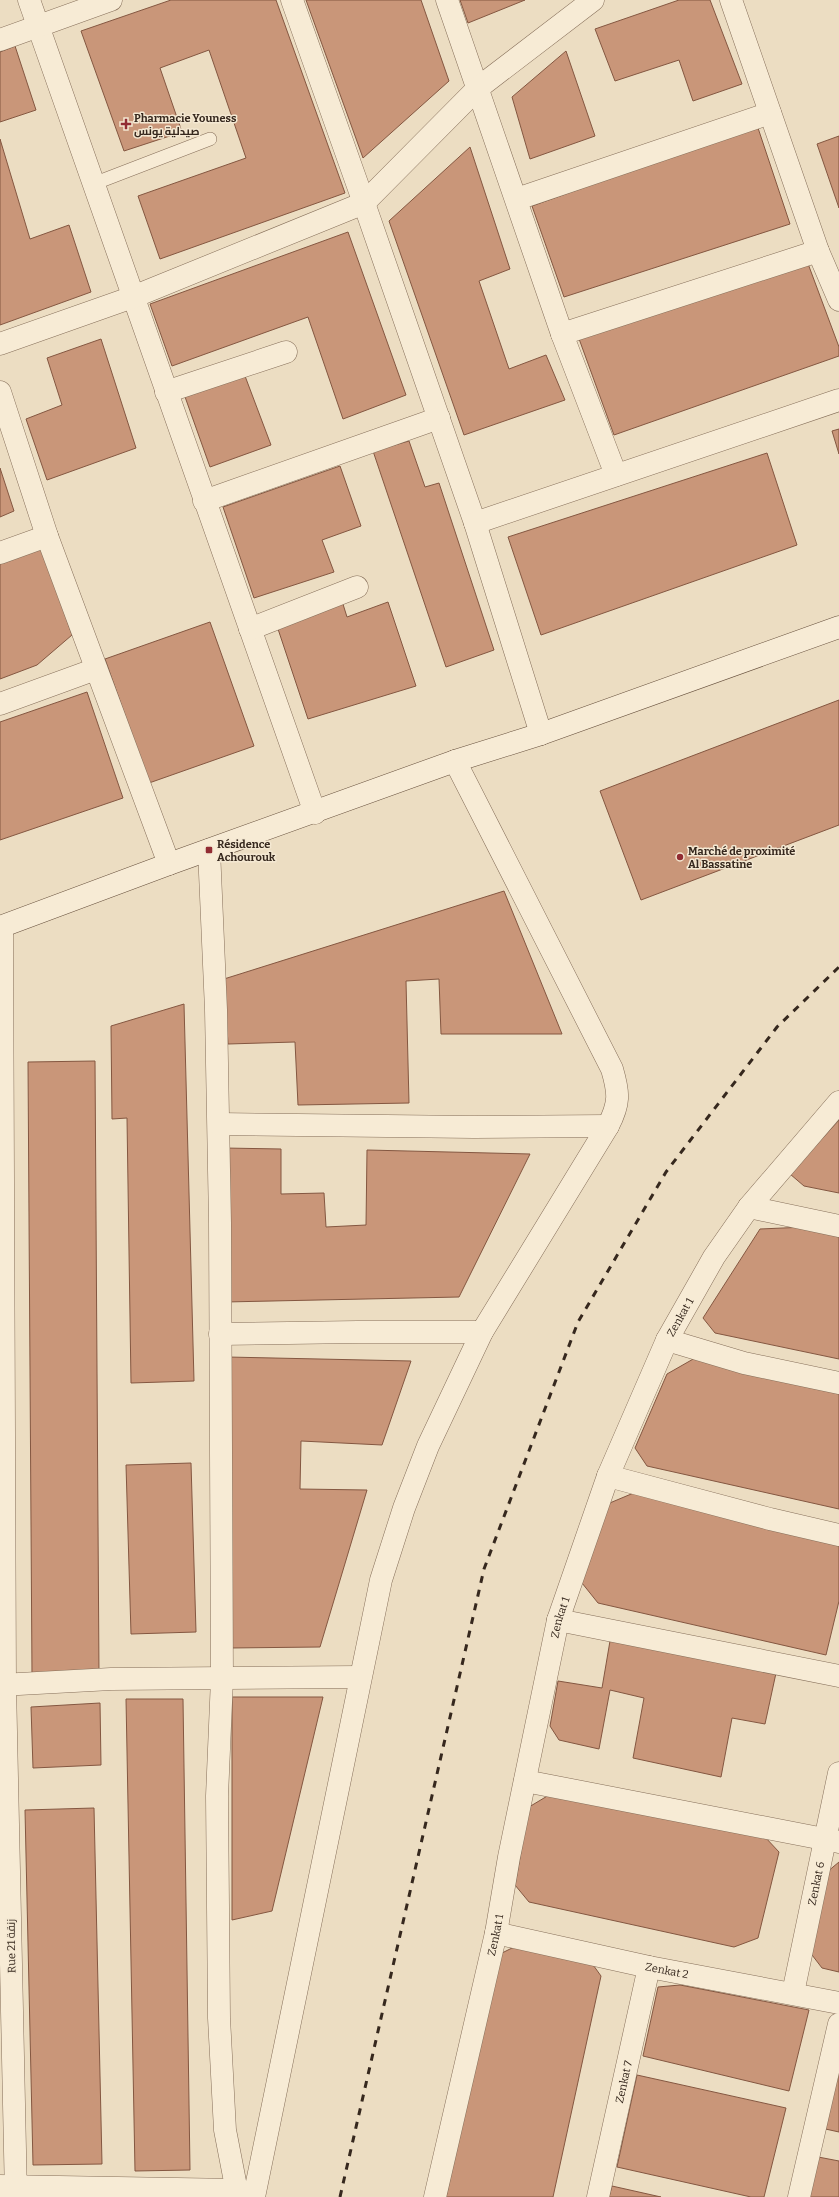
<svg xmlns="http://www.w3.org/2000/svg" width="839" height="2197" font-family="Bitter,Cairo,serif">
  <rect width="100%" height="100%" fill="#ecddc2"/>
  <!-- building -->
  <g fill="#c99679" stroke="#845741">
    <polygon points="171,0 276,0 345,193 160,259 138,196 246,158 209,50 160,68 182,132 124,151 81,31"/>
    <polygon points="306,0 421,0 449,81 363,158"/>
    <polygon points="460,0 525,0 468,23"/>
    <polygon points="679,0 710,0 742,84 693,101 679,60 615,81 595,29"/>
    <polygon points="15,46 36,110 0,122 0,52"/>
    <polygon points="566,51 595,136 530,159 512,97"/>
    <polygon points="757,125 790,224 564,297 532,206"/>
    <polygon points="839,136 839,208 817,144"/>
    <polygon points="0,139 30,239 69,225 91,292 0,325"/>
    <polygon points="470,147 510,269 479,281 509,369 546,355 565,400 464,435 389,221"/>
    <polygon points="348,232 406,395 343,419 308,317 172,366 150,304"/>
    <polygon points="807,261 839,347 839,356 614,435 578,336"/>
    <polygon points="101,339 136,448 47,480 26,419 62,405 47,358"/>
    <polygon points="245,376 271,445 210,467 184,394"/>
    <polygon points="839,429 839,454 832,431"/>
    <polygon points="409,441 425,487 439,483 494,650 446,667 373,451"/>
    <polygon points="767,453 797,545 541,635 508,537"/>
    <polygon points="340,466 361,526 322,540 334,572 254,598 223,507"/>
    <polygon points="0,468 14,511 0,517"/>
    <polygon points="42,547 72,635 37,665 0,679 0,563"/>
    <polygon points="342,601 347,617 388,602 416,686 308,719 276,623"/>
    <polygon points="210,622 254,746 149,783 105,659"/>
    <polygon points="87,692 123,798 0,840 0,722"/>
    <polygon points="839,700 839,825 641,900 600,791"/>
    <polygon points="504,891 562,1034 441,1034 439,979 406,981 409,1103 298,1105 295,1042 228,1044 224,979"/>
    <polygon points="184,1004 194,1381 131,1383 127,1118 112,1119 111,1026"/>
    <polygon points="95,1061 99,1676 32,1676 28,1062"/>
    <polygon points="839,1120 839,1193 804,1186 790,1174"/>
    <polygon points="224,1148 281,1149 281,1194 324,1193 326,1227 366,1225 367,1150 530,1154 459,1297 225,1302"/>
    <polygon points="806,1227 839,1235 839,1359 715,1333 703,1318 760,1229"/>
    <polygon points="227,1357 411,1361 382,1445 301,1441 300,1489 367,1490 320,1647 230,1648"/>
    <polygon points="695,1358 839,1389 839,1509 647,1466 635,1448 667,1374"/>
    <polygon points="191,1463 196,1632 131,1634 126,1465"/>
    <polygon points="636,1492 839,1538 839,1601 826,1655 598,1603 582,1583 605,1505"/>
    <polygon points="610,1641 776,1673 765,1724 732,1718 721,1777 633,1758 644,1698 610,1690 599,1749 559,1740 550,1726 558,1681 602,1688"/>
    <polygon points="232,1697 323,1697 272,1911 232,1920"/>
    <polygon points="126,1699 183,1699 190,2170 135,2171"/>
    <polygon points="100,1703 101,1765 33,1768 31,1707"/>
    <polygon points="549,1795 764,1836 779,1852 758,1938 734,1947 529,1902 515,1885 529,1807"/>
    <polygon points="94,1808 102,2164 33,2165 25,1810"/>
    <polygon points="839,1862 839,1972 822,1968 809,1951 827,1872"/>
    <polygon points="518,1945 591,1962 601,1976 553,2197 446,2197 500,1954"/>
    <polygon points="680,1985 809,2010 789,2091 643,2056 658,1987"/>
    <polygon points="839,2049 839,2132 821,2128"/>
    <polygon points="637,2075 786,2108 764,2197 751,2197 617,2167"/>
    <polygon points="813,2156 839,2161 839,2197 804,2197"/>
    <polygon points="612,2186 661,2197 609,2197"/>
  </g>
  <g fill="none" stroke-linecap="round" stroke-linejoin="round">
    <!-- service casing -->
    <g stroke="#866f5a" stroke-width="14">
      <polyline id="service" points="93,184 210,139"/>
    </g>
    <!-- minor casing -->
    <g stroke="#866f5a" stroke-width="23">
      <g id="minor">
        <polyline points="29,0 315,813"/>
        <polyline points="292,0 364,203 475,523 541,734"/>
        <polyline points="447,0 562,334 616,475"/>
        <polyline points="731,0 818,251 839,300"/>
        <polyline points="0,40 111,0"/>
        <polyline points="517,199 770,113"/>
        <polyline points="562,334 818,251"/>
        <polyline points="0,344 133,297 364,203 478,88 593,0"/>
        <polyline points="0,392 47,536 169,864"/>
        <polyline points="166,392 286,352"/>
        <polyline points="204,501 439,418"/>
        <polyline points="475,523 839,400"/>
        <polyline points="0,553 47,536"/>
        <polyline points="250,629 357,587"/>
        <polyline points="0,704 96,669"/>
        <polyline points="209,850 216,1010 220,1223 222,1679 217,1796 219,2018 225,2130 238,2197"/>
        <polyline points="2,927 5,1685 16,2197"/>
        <polyline points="219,1124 474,1127 608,1126"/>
        <polyline points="749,1207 839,1226"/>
        <polyline points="220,1334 358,1332 482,1332"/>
        <polyline points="667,1340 744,1363 839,1383"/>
        <polyline points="608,1476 770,1519 839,1535"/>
        <polyline points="558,1620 839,1676"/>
        <polyline points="0,1685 111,1679 360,1677"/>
        <polyline points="525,1781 839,1842"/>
        <path id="s1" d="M496 1933 649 1967 839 2003"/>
        <path id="s2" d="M793 1993 839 1773"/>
        <polyline points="0,2186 236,2190"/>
        <path d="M254 2197 381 1580 404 1508 428 1446 482 1332 608 1126C620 1103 619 1093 612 1069L455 761"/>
        <path id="s3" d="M435 2197 496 1933 509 1857 558 1620 608 1476 667 1340 714 1257 749 1207 839 1102"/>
        <path id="s4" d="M598 2197 649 1967"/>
        <polyline points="799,2197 839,2024"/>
      </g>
    </g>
    <!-- secondary casing -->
    <g stroke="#67503d" stroke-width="23">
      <polyline id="secondary" points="0,927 169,864 455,761 541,734 839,627"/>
    </g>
    <!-- service -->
    <use href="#service" stroke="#f7ebd5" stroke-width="13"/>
    <!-- minor -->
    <use href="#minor" stroke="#f7ebd5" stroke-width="22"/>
    <!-- secondary -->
    <use href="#secondary" stroke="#f7ebd5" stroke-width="22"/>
    <!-- rail -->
    <polyline stroke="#36281e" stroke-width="3" stroke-dasharray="7 7" stroke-linecap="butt" points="340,2197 484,1569 578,1322 666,1172 777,1027 839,967"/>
  </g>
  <!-- markers -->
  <g fill="#922c33" stroke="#f4e8d2" stroke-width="1.5">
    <path d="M124 118h4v4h4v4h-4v4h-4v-4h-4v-4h4z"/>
    <rect x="205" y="846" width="8" height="8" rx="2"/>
    <circle cx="680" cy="857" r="4"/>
  </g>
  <g text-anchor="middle" stroke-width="3" stroke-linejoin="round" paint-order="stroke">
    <!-- poi labels -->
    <g font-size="11" font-weight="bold" fill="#36281e" stroke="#f4e8d2" text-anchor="start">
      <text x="134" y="122">Pharmacie Youness<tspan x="134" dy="13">صيدلية يونس</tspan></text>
      <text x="217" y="848">Résidence<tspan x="217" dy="13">Achourouk</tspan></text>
      <text x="688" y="855">Marché de proximité<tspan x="688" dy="13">Al Bassatine</tspan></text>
    </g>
    <!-- street labels -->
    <g font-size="11" fill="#36281e" stroke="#f4e8d2">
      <text dy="4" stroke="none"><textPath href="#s3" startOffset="917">Zenkat 1</textPath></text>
      <text dy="4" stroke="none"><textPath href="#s3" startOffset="593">Zenkat 1</textPath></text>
      <text dy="4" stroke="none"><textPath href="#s2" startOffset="112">Zenkat 6</textPath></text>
      <text dy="4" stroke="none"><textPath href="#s3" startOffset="269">Zenkat 1</textPath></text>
      <text transform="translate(11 1946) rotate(-91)" y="4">Rue 21 زنقة</text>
      <text dy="4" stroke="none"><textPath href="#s1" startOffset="175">Zenkat 2</textPath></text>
      <text dy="4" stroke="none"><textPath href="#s4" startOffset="118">Zenkat 7</textPath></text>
    </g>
  </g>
</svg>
